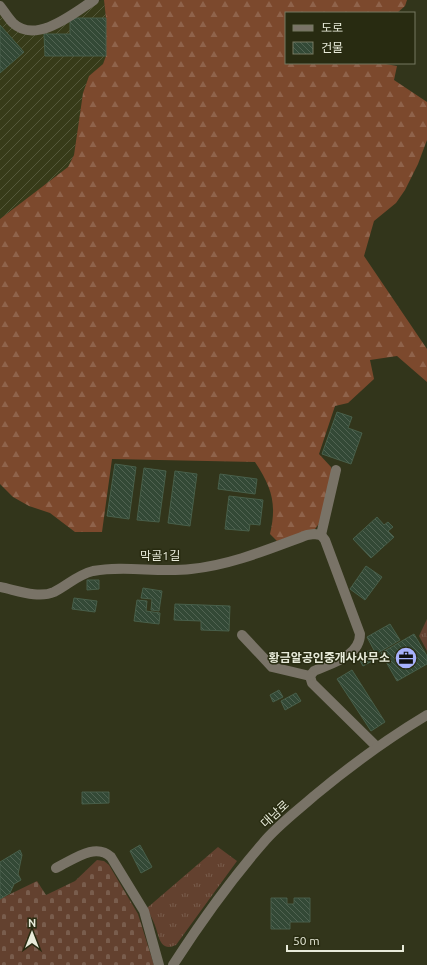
<svg xmlns="http://www.w3.org/2000/svg" width="427" height="965" font-family="Ubuntu,'Noto Sans KR',sans-serif">
  <defs>
    <pattern id="industrial-furrows" width="10" height="10" patternUnits="userSpaceOnUse"><rect width="10" height="10" fill="#373b19"/><path d="M-1 1l2-2M0 10L10 0M9 11l2-2" fill="none" stroke="#54583a"/></pattern>
    <pattern id="grass-tufts" width="24" height="20" patternUnits="userSpaceOnUse"><rect width="24" height="20" fill="#63412f"/><path d="M3 7l-1-3M5 7V3M7 7l1-3M15 17l-1-3M17 17v-4M19 17l1-3" fill="none" stroke="#795d4d"/></pattern>
    <pattern id="forest-firs" width="22" height="20" patternUnits="userSpaceOnUse"><rect width="22" height="20" fill="#7c492d"/><path d="M5 1l3.5 6h-7zM16 11l3.5 6h-7z" fill="#8f634b"/></pattern>
    <pattern id="cemetery-stones" width="16" height="16" patternUnits="userSpaceOnUse"><rect width="16" height="16" fill="#63412f"/><path d="M2 7V4a2 2 0 0 1 4 0v3zM10 15v-3a2 2 0 0 1 4 0v3z" fill="#795d4d"/></pattern>
    <pattern id="building-back-hatch" width="6" height="6" patternUnits="userSpaceOnUse"><rect width="6" height="6" fill="#334936"/><path d="M-1 5l2 2M0 0l6 6M5-1l2 2" fill="none" stroke="#516352"/></pattern>
  </defs>
  <rect width="100%" height="100%" fill="#32351b"/>
  <!-- industrial -->
  <polygon fill="url(#industrial-furrows)" points="102,0 104,0 106,18 106,56 103,64 89,76 83,93 74,155 68,167 0,219 0,12 18,32 70,18"/>
  <!-- grass -->
  <g fill="url(#grass-tufts)">
    <polygon points="427,619 427,651 419,636"/>
    <path d="M218 847 237 861 176 945C159 953 159 934 154 923 152 918 149 913 147 908Z"/>
  </g>
  <!-- forest -->
  <path fill="url(#forest-firs)" d="M104 0H407L405 6 397 13H286V63H380L397 66 394 80 427 102V140L418 164 405 190 396 203 374 221 364 256 427 349V382L397 356 370 360 374 379 348 403 335 406 319 454 331 467 332 476 321 521 315 529 277 541 270 534C277 504 272 488 255 462L112 459 102 532H75L50 513 29 506 13 497 0 484V219L68 167 74 155 83 93 89 76 103 64 106 56V18Z"/>
  <!-- cemetery -->
  <polygon fill="url(#cemetery-stones)" points="97,860 104,861 109,865 138,914 154,965 0,965 0,899 37,881 46,895 75,881"/>
  <!-- building -->
  <g fill="url(#building-back-hatch)" stroke="#485f4a">
    <polygon points="70,18 106,18 106,56 45,56 44,34 70,34"/>
    <polygon points="0,25 24,52 0,73"/>
    <polygon points="337,412 352,417 348,428 362,433 351,464 322,454"/>
    <polygon points="115,464 136,467 129,519 107,516"/>
    <polygon points="144,468 166,471 159,522 137,520"/>
    <polygon points="175,471 197,474 190,526 168,523"/>
    <polygon points="220,474 257,479 255,494 218,489"/>
    <polygon points="229,496 263,500 260,525 250,524 249,531 225,529"/>
    <polygon points="377,517 384,525 388,522 393,527 388,531 394,537 371,558 353,539"/>
    <polygon points="366,566 382,577 365,600 350,589"/>
    <polygon points="87,580 99,580 99,589 87,590"/>
    <polygon points="143,588 162,591 159,611 151,610 152,599 141,598"/>
    <polygon points="74,598 97,601 95,612 72,609"/>
    <polygon points="137,600 147,601 146,611 160,613 159,624 134,621"/>
    <polygon points="175,604 230,606 229,631 201,630 201,621 174,620"/>
    <polygon points="390,624 400,640 376,654 367,637"/>
    <polygon points="414,634 427,656 427,664 397,681 381,653"/>
    <polygon points="371,650 376,659 363,666 358,657"/>
    <polygon points="352,670 385,722 371,731 337,679"/>
    <polygon points="279,690 283,697 273,702 270,695"/>
    <polygon points="296,693 301,701 285,710 281,701"/>
    <polygon points="82,792 109,792 109,803 82,804"/>
    <polygon points="140,845 152,867 141,873 130,851"/>
    <polygon points="20,850 22,855 18,874 21,880 14,884 10,893 0,899 0,862"/>
    <polygon points="271,898 287,898 287,904 294,904 294,898 310,898 310,922 290,922 290,929 271,929"/>
  </g>
  <g fill="none" stroke-linecap="round" stroke-linejoin="round">
    <!-- minor -->
    <g stroke="#797367" stroke-width="10">
      <path d="M0 6C4 11 8 18 13 23 36 45 74 13 94 0"/>
      <polyline points="321,535 336,470"/>
      <path d="M0 587C16 590 38 599 54 592 68 585 77 575 93 571 125 565 158 573 191 569 231 565 269 549 307 535L314 534 321 535 325 540 360 634C360 656 332 663 314 671L310 676 312 683 377 747"/>
      <polyline points="242,635 272,667 310,676"/>
      <path d="M56 868C73 860 95 842 111 857L144 911 159 965"/>
      <path d="M173 965C200 923 230 881 263 843 277 826 297 811 314 796 350 766 387 739 427 715"/>
    </g>
  </g>
  <!-- icons -->
  <defs>
    <g id="office-disc" transform="scale(1.15)"><circle r="9.5" fill="#a7b1fc" stroke="#282b11"/><path d="M-6-3h4V-5.5h4V-3h4V5H-6ZM-1-4.5V-3h2v-1.5ZM-6 0V1H6V0Z" fill="#111"/></g>
  </defs>
  <g fill-rule="evenodd">
    <use href="#office-disc" x="406" y="658"/>
  </g>
  <g text-anchor="middle" stroke-width="3" stroke-linejoin="round" paint-order="stroke">
    <!-- street labels -->
    <g font-size="12" fill="#e8ebda" stroke="#282b11">
      <text x="160" y="560">막골1길</text>
      <text transform="translate(275 814) rotate(-43)" y="4">대남로</text>
    </g>
    <!-- poi labels -->
    <g font-size="12" font-weight="bold" fill="#e8ebda" stroke="#282b11" text-anchor="end">
      <text x="390" y="662">황금알공인중개사사무소</text>
    </g>
  </g>
  <!-- legend -->
  <rect x="285" y="12" width="130" height="52" fill="#282b11" stroke="#757861"/>
  <rect x="293" y="25" width="20" height="6" fill="#797367" stroke="#757861"/>
  <text x="321" y="32" font-size="12" fill="#e8ebda">도로</text>
  <rect x="293" y="42" width="20" height="12" fill="url(#building-back-hatch)" stroke="#757861"/>
  <text x="321" y="52" font-size="12" fill="#e8ebda">건물</text>
  <!-- north arrow -->
  <g transform="translate(32 933)" stroke="#282b11" stroke-width="3" paint-order="stroke">
  <path d="M0-3L7 15L0 10L-7 15Z" fill="#e8ebda"/>
  <text y="-6" font-size="11" font-weight="bold" text-anchor="middle" fill="#e8ebda">N</text>
  </g>
  <!-- scale -->
  <path d="M287 945v6h116v-6" fill="none" stroke="#e8ebda" stroke-width="2"/>
  <text x="293" y="945" font-size="12" fill="#e8ebda" stroke="#282b11" stroke-width="3" paint-order="stroke">50 m</text>
</svg>
